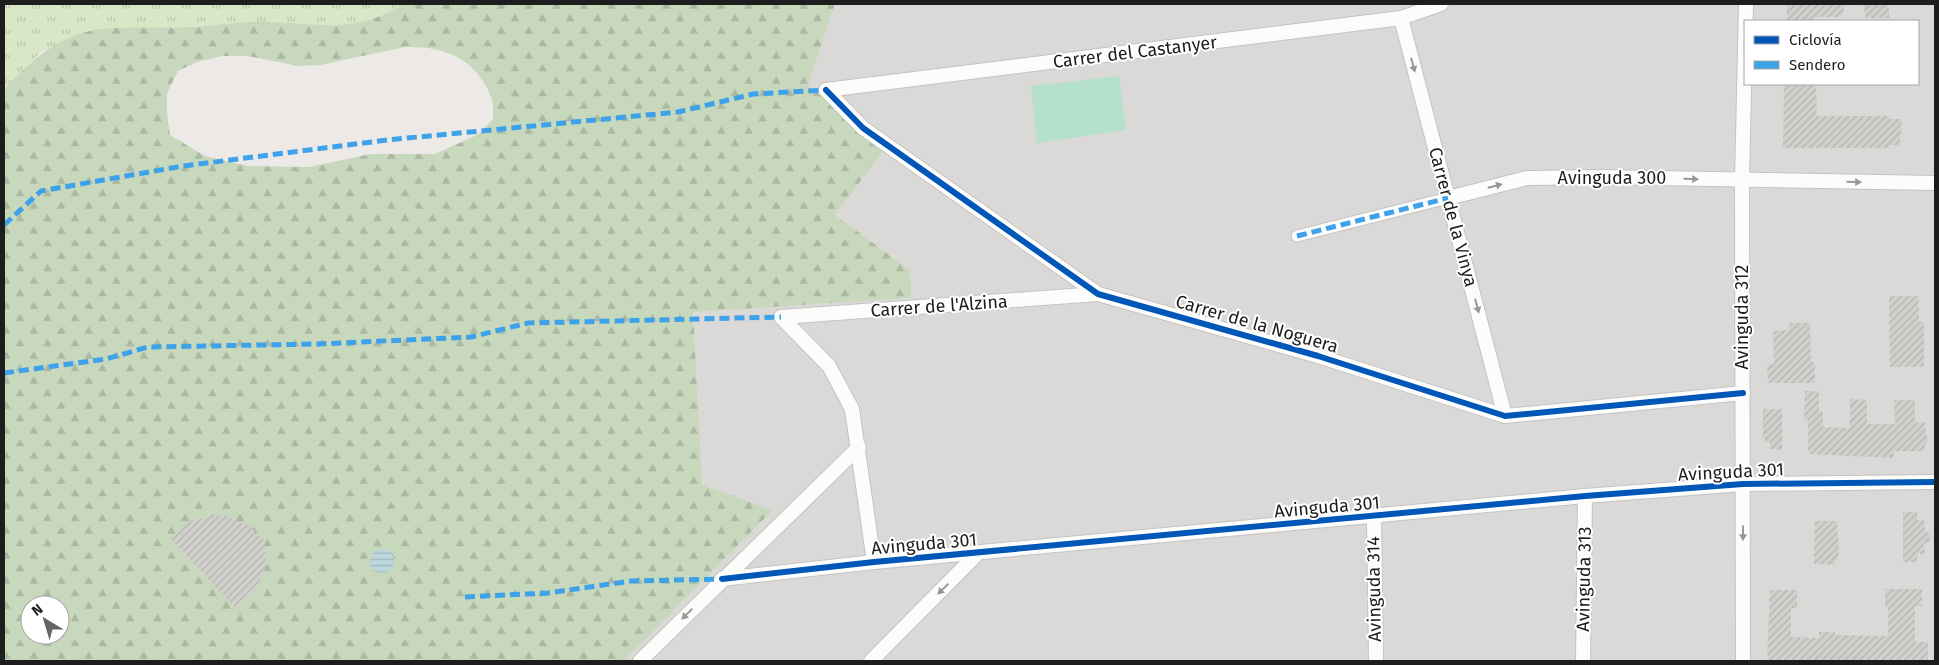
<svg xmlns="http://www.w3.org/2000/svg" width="1939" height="665" font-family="'Fira Sans',sans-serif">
  <defs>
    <pattern id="grass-tufts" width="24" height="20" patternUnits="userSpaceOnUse" patternTransform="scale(1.25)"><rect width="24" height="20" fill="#d9e7c6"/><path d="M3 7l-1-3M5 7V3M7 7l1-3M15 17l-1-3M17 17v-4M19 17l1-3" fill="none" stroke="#bac6aa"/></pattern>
    <pattern id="forest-firs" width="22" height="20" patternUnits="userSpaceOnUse" patternTransform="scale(1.25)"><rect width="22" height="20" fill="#c8d8bd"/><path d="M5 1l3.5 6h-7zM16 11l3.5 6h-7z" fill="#abb9a2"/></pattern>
    <pattern id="water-rules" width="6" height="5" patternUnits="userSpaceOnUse" patternTransform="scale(1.25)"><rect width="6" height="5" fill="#bcd7dd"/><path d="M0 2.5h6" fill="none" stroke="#a1b8bd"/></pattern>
    <pattern id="building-hatch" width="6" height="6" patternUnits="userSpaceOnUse" patternTransform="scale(1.25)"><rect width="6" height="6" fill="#d2d0cd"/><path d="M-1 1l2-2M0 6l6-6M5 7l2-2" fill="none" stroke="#b4b2b0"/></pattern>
  </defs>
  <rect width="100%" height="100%" fill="#ece9e6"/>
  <!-- residential -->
  <path fill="#dbd9d7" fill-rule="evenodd" d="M835 4H1935V661H624L773 510 701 485 693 312 911 297 909 269 835 215 884 150 808 85ZM1745 21H1918V84H1745Z"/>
  <!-- grass -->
  <polygon fill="url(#grass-tufts)" points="4,4 403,4 378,17 356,24 336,27 250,22 188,27 96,30 41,52 4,89"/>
  <!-- forest -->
  <path fill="url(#forest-firs)" fill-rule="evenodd" d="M403 4H835L808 85 884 150 835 215 910 270 911 298 693 312 702 485 773 510 624 661H4V89C26 67 46 46 76 35 103 24 157 29 188 27 216 26 244 20 272 22 324 24 355 34 403 4ZM405 47C444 46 474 57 491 96 494 102 493 112 493 119L479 134 435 154H371L309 167 248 166 205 156 170 135 167 113V93L178 71 197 62 222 56H247L298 66 320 65ZM30 605H60V635H30Z"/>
  <!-- pitch -->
  <polygon fill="#b4e0cc" points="1119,76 1126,130 1037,143 1031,86"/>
  <!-- water -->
  <circle fill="url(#water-rules)" cx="382" cy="561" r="12"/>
  <!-- building -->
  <g fill="url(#building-hatch)">
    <polygon points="1787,4 1844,4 1843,17 1813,17 1813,21 1787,21"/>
    <polygon points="1863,4 1889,4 1889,18 1866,18"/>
    <polygon points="1784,84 1816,84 1817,116 1889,116 1889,119 1902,119 1900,145 1889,145 1889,148 1783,148"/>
    <polygon points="1889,296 1919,296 1919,322 1924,322 1924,367 1890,367"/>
    <polygon points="1789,323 1810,323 1811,362 1815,362 1815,383 1768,383 1767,364 1774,364 1773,331 1790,330"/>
    <polygon points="1805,391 1819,391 1819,412 1823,412 1823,427 1850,428 1850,399 1867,400 1867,424 1895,424 1894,400 1915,400 1915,423 1925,422 1926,435 1929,440 1925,444 1925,451 1894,451 1893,458 1810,454 1808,449 1808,420 1804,420"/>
    <polygon points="1763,409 1782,409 1782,450 1770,449 1770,442 1765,442 1765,439 1763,439"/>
    <polygon points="1903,512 1917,512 1917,520 1924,520 1925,532 1929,532 1930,543 1924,543 1925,554 1917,554 1917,562 1903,562"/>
    <polygon points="223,515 249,526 264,540 266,566 255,591 236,608 171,539 192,520"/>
    <polygon points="1815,521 1837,521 1839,553 1834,565 1814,564"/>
    <polygon points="1885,589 1922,589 1922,606 1915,606 1915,642 1928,642 1928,661 1767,661 1770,590 1797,590 1797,608 1791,608 1791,637 1819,638 1819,632 1835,632 1835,635 1888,636 1888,607 1885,607"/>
  </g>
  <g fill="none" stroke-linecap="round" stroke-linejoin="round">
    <!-- pedestrian casing -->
    <g stroke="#c4c3c2" stroke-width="13">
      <polyline id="pedestrian" points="1297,236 1448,198"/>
    </g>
    <!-- minor casing -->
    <g stroke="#c4c3c2" stroke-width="16">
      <g id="minor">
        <polyline points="1401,18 1505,416"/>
        <polyline points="826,90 863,128 1098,294 1318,356 1505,416 1743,393"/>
        <polyline points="826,90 1401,18 1441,4"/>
        <polyline points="1448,198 1527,178 1605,177 1935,183"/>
        <polyline points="781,317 1098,294"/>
        <polyline points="781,317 829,366 852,409 874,562"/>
        <polyline points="1374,517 1376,661"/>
        <polyline points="722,579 874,562 1585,496 1743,484 1935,482"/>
        <polyline points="640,661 859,447"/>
        <polyline points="871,661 977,554"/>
        <polyline points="1583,661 1585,496"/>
        <polyline points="1743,661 1742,180 1746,4"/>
      </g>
    </g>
    <!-- pedestrian -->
    <use href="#pedestrian" stroke="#fcfcfb" stroke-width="11"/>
    <!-- minor -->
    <use href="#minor" stroke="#fcfcfb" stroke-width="14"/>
    <!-- quiet -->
    <g stroke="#3da2ea" stroke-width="5" stroke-dasharray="10 5" stroke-linecap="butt">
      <polyline points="4,225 41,191 183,166 387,140 678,112 753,94 826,90"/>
      <polyline points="1297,236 1448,198"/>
      <polyline points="4,373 106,359 148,347 318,344 471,337 528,323 781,317"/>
      <polyline points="465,597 548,593 631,581 722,579"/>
    </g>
    <!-- cycleway casing -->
    <g stroke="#fff" stroke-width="9">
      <g id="cycleway">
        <polyline points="826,90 863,128 1098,294 1318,356 1505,416 1743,393"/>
        <polyline points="722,579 874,562 1585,496 1743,484 1935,482"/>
      </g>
    </g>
    <!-- cycleway -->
    <use href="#cycleway" stroke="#0057b8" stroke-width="6"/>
  </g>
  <!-- one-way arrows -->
  <defs><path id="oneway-solid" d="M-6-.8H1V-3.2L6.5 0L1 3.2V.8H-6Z" transform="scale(1.25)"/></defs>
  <g fill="#989897">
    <use href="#oneway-solid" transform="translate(1413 65) rotate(75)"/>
    <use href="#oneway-solid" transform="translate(1691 179) rotate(1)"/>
    <use href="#oneway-solid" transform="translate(1854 182) rotate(1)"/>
    <use href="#oneway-solid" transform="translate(1495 186) rotate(-14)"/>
    <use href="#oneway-solid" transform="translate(1477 306) rotate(75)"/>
    <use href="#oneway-solid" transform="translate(1743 533) rotate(90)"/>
    <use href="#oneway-solid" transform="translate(943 589) rotate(135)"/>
    <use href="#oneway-solid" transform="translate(687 614) rotate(135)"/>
  </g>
  <g text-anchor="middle" stroke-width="4" stroke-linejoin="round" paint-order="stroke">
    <!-- street labels -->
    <g font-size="18" fill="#1d1d1d" stroke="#fff">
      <text transform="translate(1135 52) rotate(-7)" y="6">Carrer del Castanyer</text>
      <text x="1612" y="184">Avinguda 300</text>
      <text transform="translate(1453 217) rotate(75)" y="6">Carrer de la Vinya</text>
      <text transform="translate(939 306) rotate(-4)" y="6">Carrer de l'Alzina</text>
      <text transform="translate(1742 317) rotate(-90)" y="6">Avinguda 312</text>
      <text transform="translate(1257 324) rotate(16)" y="6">Carrer de la Noguera</text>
      <text transform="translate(1731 472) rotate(-3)" y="6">Avinguda 301</text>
      <text transform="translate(1327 507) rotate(-5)" y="6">Avinguda 301</text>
      <text transform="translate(924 544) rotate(-5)" y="6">Avinguda 301</text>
      <text transform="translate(1584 579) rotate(-89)" y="6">Avinguda 313</text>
      <text transform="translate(1374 589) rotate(-91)" y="6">Avinguda 314</text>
    </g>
  </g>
  <!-- border -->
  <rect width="1939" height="665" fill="none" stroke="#1d1d1d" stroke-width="10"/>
  <!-- legend -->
  <rect x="1744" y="20" width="175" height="65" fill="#ffffff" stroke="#a5a5a5"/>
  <rect x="1754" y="36" width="25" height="8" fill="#0057b8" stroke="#a5a5a5"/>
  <text x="1789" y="45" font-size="15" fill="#1d1d1d">Ciclovía</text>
  <rect x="1754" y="61" width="25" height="8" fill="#3da2ea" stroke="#a5a5a5"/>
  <text x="1789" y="70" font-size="15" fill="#1d1d1d">Sendero</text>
  <!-- north arrow -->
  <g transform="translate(45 620) rotate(322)"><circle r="24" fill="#ffffff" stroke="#a5a5a5"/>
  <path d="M0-4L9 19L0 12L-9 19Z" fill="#656463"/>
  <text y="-8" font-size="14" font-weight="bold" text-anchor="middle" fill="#1d1d1d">N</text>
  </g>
</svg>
